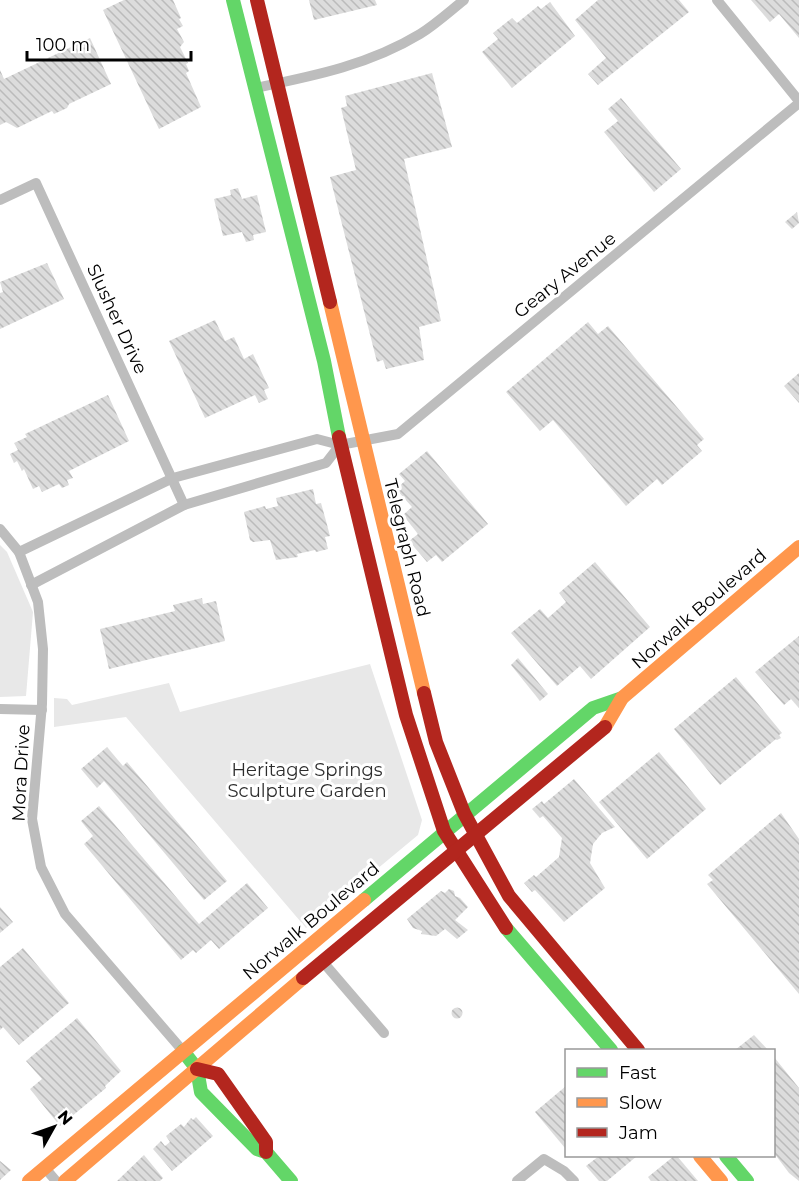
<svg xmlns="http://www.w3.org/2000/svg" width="799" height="1181" font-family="Montserrat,sans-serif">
  <defs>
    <pattern id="building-back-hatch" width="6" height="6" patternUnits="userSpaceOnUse" patternTransform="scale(1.5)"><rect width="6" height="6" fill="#dcdcdc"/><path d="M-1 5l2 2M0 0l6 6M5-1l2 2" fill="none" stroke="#bbb"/></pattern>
  </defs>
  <rect width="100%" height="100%" fill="#fff"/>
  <!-- green -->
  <g fill="#e8e8e8">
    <polygon points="0,545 7,552 33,612 26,696 0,697"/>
    <polygon points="370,664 422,820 418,835 306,928 126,717 54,727 54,698 67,699 72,705 169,683 180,712"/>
  </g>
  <!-- building -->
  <g fill="url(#building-back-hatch)">
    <polygon points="124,0 173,0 181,18 179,19 183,26 177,29 184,42 180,47 188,63 186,64 189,71 186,73 201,107 159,129 103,10"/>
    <polygon points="309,0 375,0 377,5 314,20"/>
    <polygon points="598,0 679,0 689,12 598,85 588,74 606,58 575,20"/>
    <polygon points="751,0 799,0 799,38 779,14 770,22"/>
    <polygon points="550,2 575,36 512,88 482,52 498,39 493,33 512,18 517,23 538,6 541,9"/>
    <polygon points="90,38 111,84 69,104 67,108 54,114 52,111 17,128 6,122 0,125 0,70 4,79"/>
    <polygon points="432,73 452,147 404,159 441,321 419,327 424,360 386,369 383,360 377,362 330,177 356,170 341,108 347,106 345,96"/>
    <polygon points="621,98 681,169 654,192 604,132 618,121 608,109"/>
    <polygon points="238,188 242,199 257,195 266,232 253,235 254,240 246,242 242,232 223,236 214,199 231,195 230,190"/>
    <polygon points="797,212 799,223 792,229 785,222"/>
    <polygon points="47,263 64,299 0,329 0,293 3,292 0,282"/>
    <polygon points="215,320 225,341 234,337 244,359 253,354 269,388 264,390 268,399 259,403 255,395 205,418 169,341"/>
    <polygon points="588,322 598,334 608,326 704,439 697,445 702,451 662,485 657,479 626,506 553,420 540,431 506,392"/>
    <polygon points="799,373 799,403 784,386"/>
    <polygon points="108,395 129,441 69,471 73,478 67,480 69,485 62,488 59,484 42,492 39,486 33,489 24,469 22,471 17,461 14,463 10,454 18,450 14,443 27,437 25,434"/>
    <polygon points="427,451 488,524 442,562 436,555 427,562 409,541 418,534 403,515 412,507 396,489 405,481 399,474"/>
    <polygon points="313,489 316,504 321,503 326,521 330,536 325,537 328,549 316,552 315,550 297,554 298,557 276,560 270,540 253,542 250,540 244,512 265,506 266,509 278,506 276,498"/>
    <polygon points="595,562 650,627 591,679 580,666 557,686 511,633 540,609 548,618 566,602 559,593"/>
    <polygon points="202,598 203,604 216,601 225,641 109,669 100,629 175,611 173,605"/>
    <polygon points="799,636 799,708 791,699 784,705 755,672"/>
    <polygon points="518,658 548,694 540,701 511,665"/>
    <polygon points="736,677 782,733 779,735 781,738 777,740 776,739 720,785 674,729"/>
    <polygon points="107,747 123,766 127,762 227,881 204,900 104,781 97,788 81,769"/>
    <polygon points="659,752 706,809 647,859 599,802"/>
    <polygon points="574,779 615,827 602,833 593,844 590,863 605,888 564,922 535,890 532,892 524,883 534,875 536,877 559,857 562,838 543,816 540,818 532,809 542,801 544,804"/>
    <polygon points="99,806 199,924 247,883 268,908 219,949 211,940 196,953 193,950 181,960 84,844 93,836 81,821"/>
    <polygon points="781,813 799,839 799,994 707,884 713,880 708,875"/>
    <polygon points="449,889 454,891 455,896 460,898 468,907 455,920 468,930 457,939 445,929 436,936 421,934 422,931 413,928 407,919 441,891 445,893"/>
    <polygon points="0,907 13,922 0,933"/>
    <polygon points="23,948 69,1003 19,1045 3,1027 0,1030 0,967"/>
    <circle cx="457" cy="1013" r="5.5"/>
    <polygon points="77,1018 121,1071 105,1086 106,1088 60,1126 30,1089 42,1079 26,1061"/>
    <polygon points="754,1035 768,1050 735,1050"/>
    <polygon points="774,1057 799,1088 799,1181 789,1173 774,1153"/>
    <polygon points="566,1086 566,1147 565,1148 535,1112"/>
    <polygon points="196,1117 213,1136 172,1171 153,1149 161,1141 165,1146 170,1142 166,1136 181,1124 184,1127 191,1118 193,1120"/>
    <polygon points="144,1155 163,1178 160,1181 117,1181"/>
    <polygon points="599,1156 637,1156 607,1181 599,1181 586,1166"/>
    <polygon points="674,1156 677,1156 698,1181 651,1181 648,1177"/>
    <polygon points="0,1161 11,1170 0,1180"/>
  </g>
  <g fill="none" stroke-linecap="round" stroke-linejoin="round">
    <!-- street -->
    <g stroke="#bdbdbd" stroke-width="10">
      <polyline points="717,0 799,101"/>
      <path d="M255 88C313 76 369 65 420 34 436 24 450 11 464 0"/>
      <polyline points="0,200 36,183 184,505"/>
      <polyline points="0,529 19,552 38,602 43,649 42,704 32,819 41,867 65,914 183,1051"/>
      <polyline points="19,552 173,478 317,439 340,445 398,434 799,103"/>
      <polyline points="31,585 184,505 326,463 340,445"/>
      <polyline points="0,709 42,710"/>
      <polyline points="323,962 384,1033"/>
      <polyline points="45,1168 56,1181"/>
      <polyline points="517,1181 544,1159 564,1171 574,1181"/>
    </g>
    <!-- fast -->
    <g stroke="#63d668" stroke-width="14">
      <polyline points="233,0 324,361 339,437"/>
      <polyline points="364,900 593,708 622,698"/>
      <polyline points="506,928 611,1050"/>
      <polyline points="183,1051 197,1069 201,1092 257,1149 266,1152 291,1181"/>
      <polyline points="726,1156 747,1181"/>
    </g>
    <!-- slow -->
    <g stroke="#ff974d" stroke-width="14">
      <polyline points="330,302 424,693"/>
      <polyline points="605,727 622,698 799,547"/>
      <polyline points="700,1156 721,1181"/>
      <polyline points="29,1181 364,900"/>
      <polyline points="65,1181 303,978"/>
    </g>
    <!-- jam -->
    <g stroke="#b3261e" stroke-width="14">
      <polyline points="257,0 330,302"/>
      <polyline points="339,437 406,715 444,831 506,928"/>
      <polyline points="424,693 436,742 464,813 509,896 638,1050"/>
      <polyline points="303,978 605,727"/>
      <polyline points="197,1069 218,1074 266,1142 266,1152"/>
    </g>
  </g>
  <g text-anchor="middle" stroke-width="6" stroke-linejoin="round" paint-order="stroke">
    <!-- street labels -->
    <g font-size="18" fill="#000" stroke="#fff">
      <text transform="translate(565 275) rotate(-39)" y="6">Geary Avenue</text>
      <text transform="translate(117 319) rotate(65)" y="6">Slusher Drive</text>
      <text transform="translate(407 548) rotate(76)" y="6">Telegraph Road</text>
      <text transform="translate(699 609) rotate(-41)" y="6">Norwalk Boulevard</text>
      <text transform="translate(21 773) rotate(-87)" y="6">Mora Drive</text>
      <text transform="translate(311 921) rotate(-40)" y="6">Norwalk Boulevard</text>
    </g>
    <!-- park labels -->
    <g font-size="18" fill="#2d2d2d" stroke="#fff">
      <text x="307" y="776">Heritage Springs<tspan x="307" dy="21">Sculpture Garden</tspan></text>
    </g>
  </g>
  <!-- legend -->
  <rect x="565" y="1049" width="210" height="108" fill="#ffffff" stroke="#999999" stroke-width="1.5"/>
  <rect x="577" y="1068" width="30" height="9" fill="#63d668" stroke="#999999" stroke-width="1.5"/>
  <text x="619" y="1079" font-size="18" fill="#000000">Fast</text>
  <rect x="577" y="1098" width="30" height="9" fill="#ff974d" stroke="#999999" stroke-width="1.5"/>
  <text x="619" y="1109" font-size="18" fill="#000000">Slow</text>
  <rect x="577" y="1128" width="30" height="9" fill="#b3261e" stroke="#999999" stroke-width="1.5"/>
  <text x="619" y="1139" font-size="18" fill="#000000">Jam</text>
  <!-- north arrow -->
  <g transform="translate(54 1127) rotate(50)" stroke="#ffffff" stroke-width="4.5" paint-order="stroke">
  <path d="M0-4.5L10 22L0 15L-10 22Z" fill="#000000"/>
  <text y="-9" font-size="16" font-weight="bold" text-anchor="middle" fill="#000000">N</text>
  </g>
  <!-- scale -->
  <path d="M27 51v9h164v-9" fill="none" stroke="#000000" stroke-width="3"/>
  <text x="36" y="51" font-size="18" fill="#000000" stroke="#ffffff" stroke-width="4.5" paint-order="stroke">100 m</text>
</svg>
